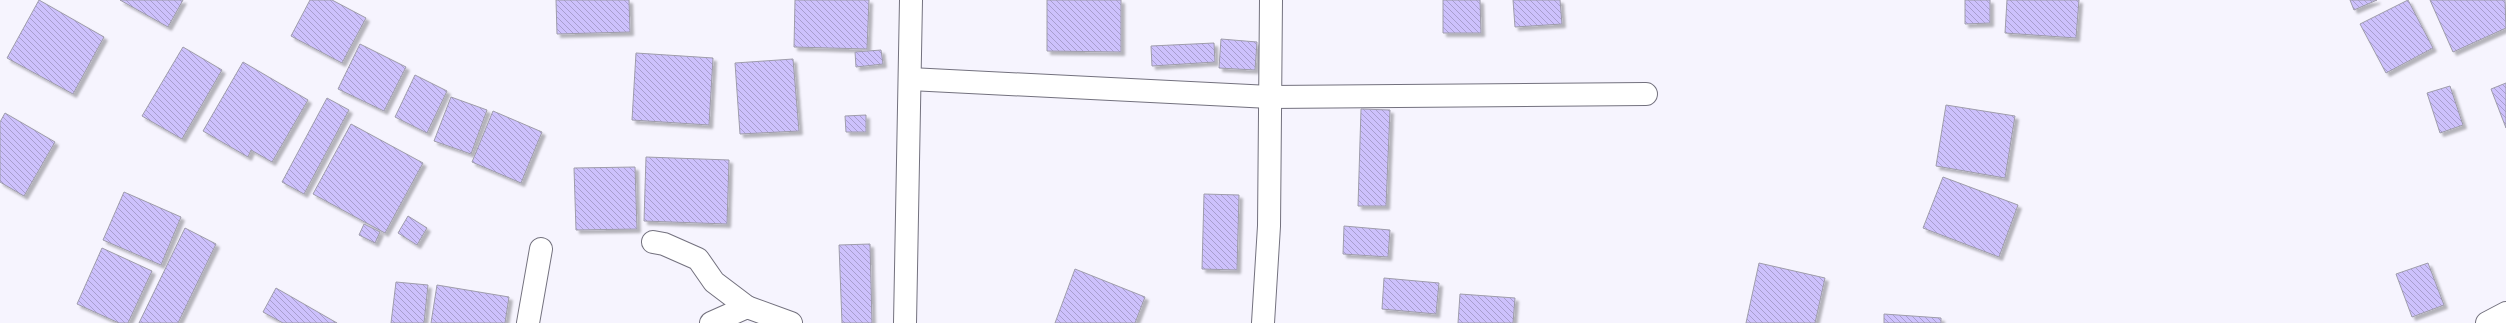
<svg xmlns="http://www.w3.org/2000/svg" width="2506" height="323" font-family="'Public Sans',sans-serif">
  <defs>
    <pattern id="building-back-hatch" width="6" height="6" patternUnits="userSpaceOnUse"><rect width="6" height="6" fill="#cdc1fc"/><path d="M-1 5l2 2M0 0l6 6M5-1l2 2" fill="none" stroke="#a89ece"/></pattern>
    <filter id="shadow"><feDropShadow dx="3.5" dy="3.5" stdDeviation="1" flood-color="#0004"/></filter>
  </defs>
  <rect width="100%" height="100%" fill="#f6f4fe"/>
  <!-- building -->
  <g fill="url(#building-back-hatch)" stroke="#9e9caa" filter="url(#shadow)">
    <polygon points="39,0 104,37 73,94 7,58"/>
    <polygon points="120,0 183,0 168,27"/>
    <polygon points="310,0 332,0 366,18 342,63 291,36"/>
    <polygon points="556,0 629,0 630,32 557,34"/>
    <polygon points="795,0 869,0 867,49 794,47"/>
    <polygon points="1047,0 1121,0 1121,52 1047,51"/>
    <polygon points="1443,0 1480,0 1481,33 1443,33"/>
    <polygon points="1513,0 1560,0 1562,24 1515,27"/>
    <polygon points="1965,0 1990,0 1990,23 1965,24"/>
    <polygon points="2007,0 2079,0 2076,38 2005,33"/>
    <polygon points="2350,0 2377,0 2354,10"/>
    <polygon points="2408,0 2433,48 2386,73 2360,24"/>
    <polygon points="2430,0 2505,0 2506,28 2453,52"/>
    <polygon points="1221,39 1257,42 1255,70 1219,68"/>
    <polygon points="1214,43 1215,62 1152,66 1151,46"/>
    <polygon points="360,44 406,67 384,111 338,89"/>
    <polygon points="183,47 222,70 182,139 142,116"/>
    <polygon points="881,50 883,64 856,67 855,52"/>
    <polygon points="636,53 713,58 709,125 632,120"/>
    <polygon points="793,59 799,131 740,134 735,63"/>
    <polygon points="243,62 308,100 272,162 251,150 248,157 203,131"/>
    <polygon points="415,75 447,91 427,133 395,117"/>
    <polygon points="2506,83 2506,128 2491,89"/>
    <polygon points="2450,86 2463,125 2440,133 2427,93"/>
    <polygon points="451,97 487,110 471,154 434,141"/>
    <polygon points="327,98 349,110 304,194 282,182"/>
    <polygon points="1946,105 2015,116 2005,178 1936,166"/>
    <polygon points="1361,109 1390,110 1386,206 1358,206"/>
    <polygon points="493,111 542,132 521,183 472,162"/>
    <polygon points="5,113 55,142 24,196 0,182 0,122"/>
    <polygon points="866,115 866,132 846,132 845,116"/>
    <polygon points="351,124 423,163 385,233 313,194"/>
    <polygon points="646,157 729,160 727,224 644,221"/>
    <polygon points="635,167 637,229 576,230 574,168"/>
    <polygon points="1943,177 2018,205 1999,257 1923,228"/>
    <polygon points="124,192 181,217 161,265 103,240"/>
    <polygon points="1204,194 1239,195 1237,270 1202,269"/>
    <polygon points="408,216 427,228 417,245 398,233"/>
    <polygon points="364,224 380,232 375,243 359,235"/>
    <polygon points="1344,226 1390,230 1388,257 1343,254"/>
    <polygon points="185,228 216,244 178,323 139,323"/>
    <polygon points="870,244 872,323 842,323 839,245"/>
    <polygon points="102,248 152,271 128,323 119,323 77,304"/>
    <polygon points="1759,263 1825,278 1815,323 1746,323"/>
    <polygon points="2428,263 2444,305 2412,317 2396,274"/>
    <polygon points="1075,269 1145,297 1135,323 1055,323"/>
    <polygon points="1384,278 1439,283 1436,314 1382,309"/>
    <polygon points="396,282 428,285 424,323 391,323"/>
    <polygon points="437,285 509,297 505,323 431,323"/>
    <polygon points="276,288 337,323 283,323 263,312"/>
    <polygon points="1460,294 1515,298 1513,323 1458,323"/>
    <polygon points="1884,314 1941,318 1941,323 1884,323"/>
  </g>
  <g fill="none" stroke-linecap="round" stroke-linejoin="round">
    <!-- street casing -->
    <g stroke="#73717e" stroke-width="24">
      <g id="street">
        <polyline points="910,79 1270,97 1646,94"/>
        <polyline points="653,242 664,244 698,259 714,282 747,307"/>
        <polyline points="528,323 541,249"/>
        <polyline points="711,323 747,307 791,323"/>
        <polyline points="905,323 911,0"/>
        <polyline points="1263,323 1269,226 1271,0"/>
        <polyline points="2487,323 2506,313"/>
      </g>
    </g>
    <!-- street -->
    <use href="#street" stroke="#fff" stroke-width="22"/>
  </g>
</svg>
